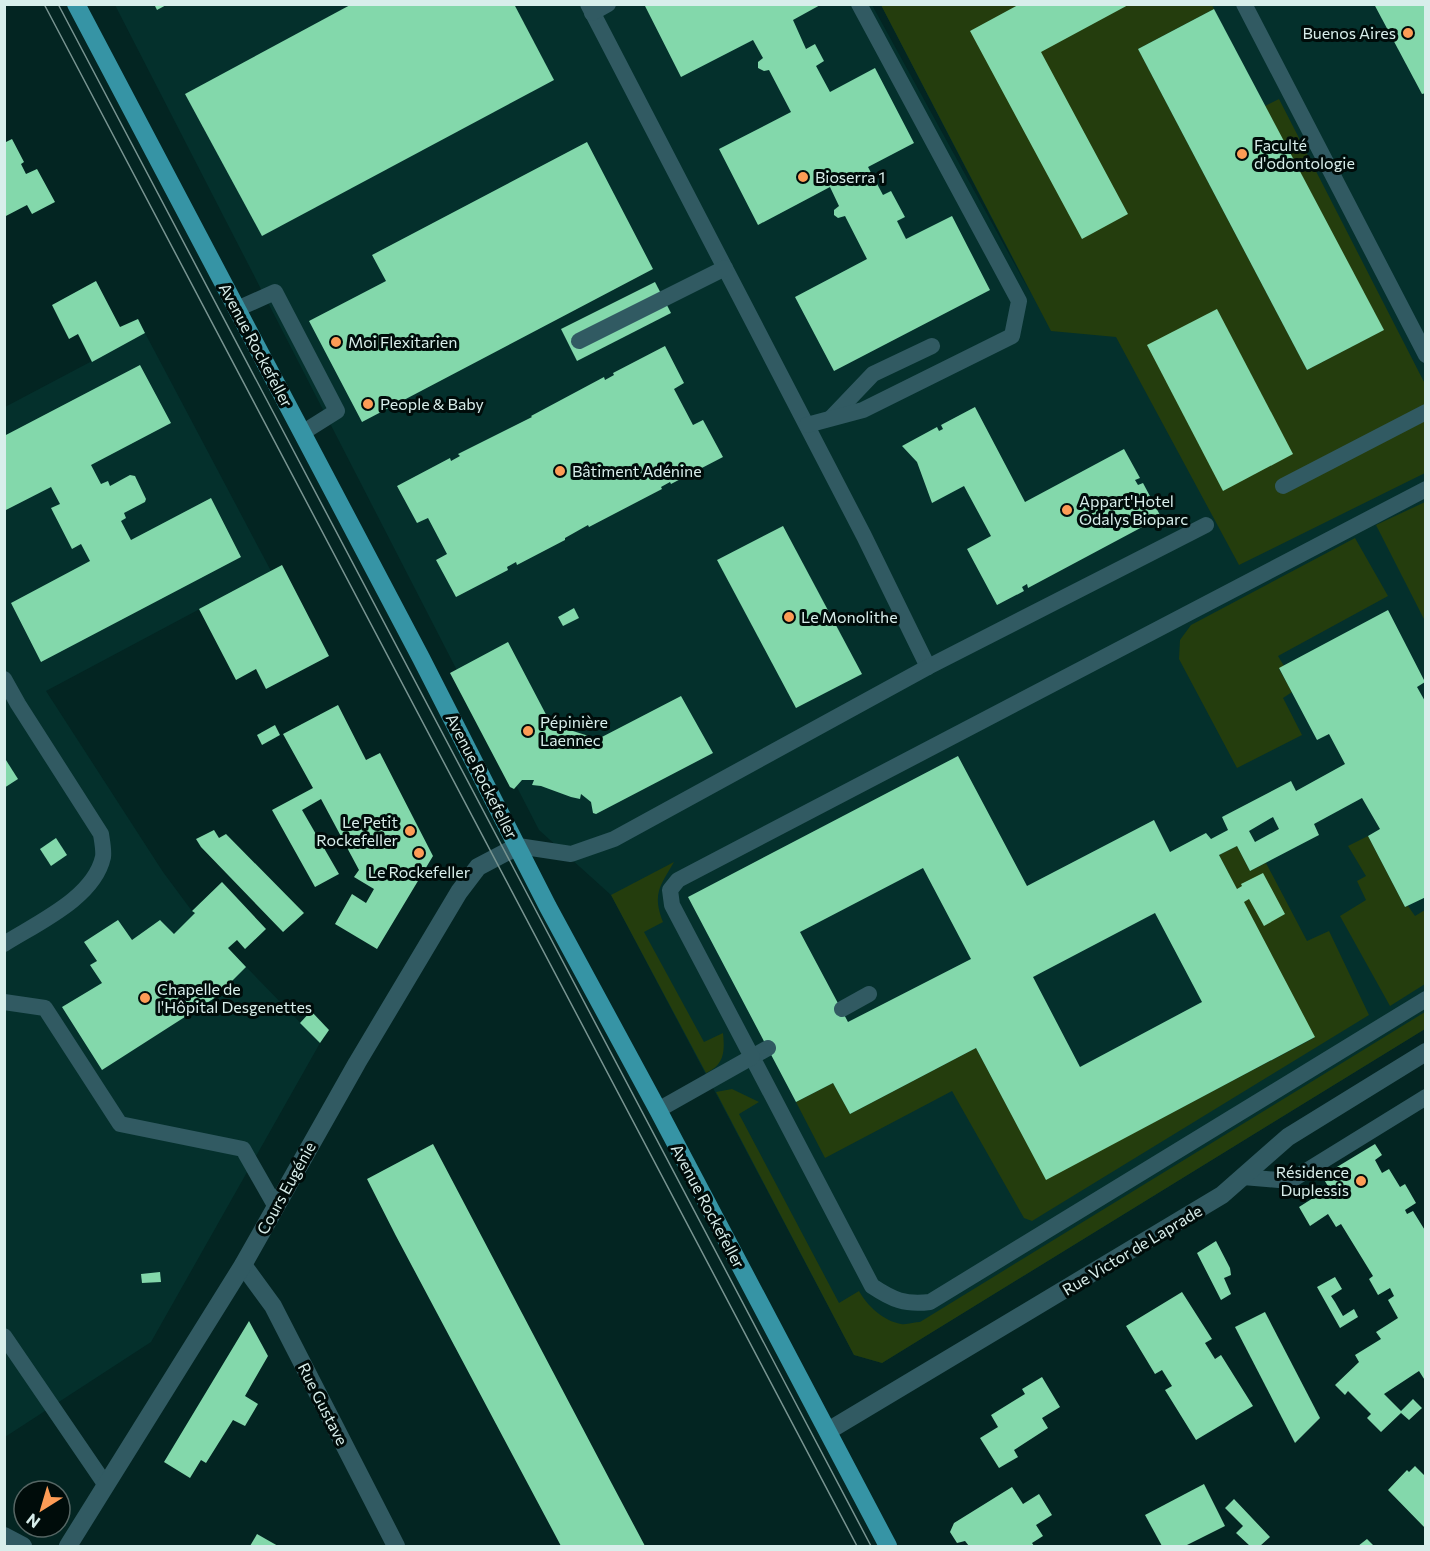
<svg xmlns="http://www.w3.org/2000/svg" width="1430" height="1551" font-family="Commissioner,sans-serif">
  <rect width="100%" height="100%" fill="#032522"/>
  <!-- built -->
  <g fill="#04302c">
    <polygon points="115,5 872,5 1031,294 881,5 1425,5 1425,1029 882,1363 854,1355 611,895 539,830"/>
    <polygon points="145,333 271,571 46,691 163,872 192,911 320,1043 151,1342 5,1437 5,407"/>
  </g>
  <!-- green -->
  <g fill="#243d0d">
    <polygon points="881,5 1212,5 1214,9 1138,49 1307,370 1383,330 1265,106 1279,99 1423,380 1426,385 1425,473 1239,565 1116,337 1051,331"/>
    <polygon points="1425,502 1425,621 1376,525"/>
    <polygon points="1355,538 1388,596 1278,656 1284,666 1279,669 1292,692 1283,698 1302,735 1237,768 1179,659 1180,640 1191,625"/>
    <polygon points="1368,836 1405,907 1408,906 1415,916 1425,910 1425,984 1390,1006 1340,916 1366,900 1357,881 1366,876 1348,846"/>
    <polygon points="1237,846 1250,871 1266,863 1307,941 1329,931 1369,1015 1032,1221 1024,1218 952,1091 825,1158 796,1102 833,1083 850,1114 976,1048 1046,1179 1314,1038 1219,855"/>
    <path d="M674 862C660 886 652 894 663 922L644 932 704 1042 723 1033C725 1052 724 1065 706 1073L611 895Z"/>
    <path d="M1425 1012V1029L882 1363 854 1355 716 1092 732 1089 759 1102 739 1114 839 1303 859 1291C867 1306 884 1321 901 1324 907 1325 915 1322 920 1322Z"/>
  </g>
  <!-- building -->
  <g fill="#83d8ab" fill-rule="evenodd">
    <polygon points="154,4 168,4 157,10"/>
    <polygon points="352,4 514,4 554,80 262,236 185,94"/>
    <polygon points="644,4 822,4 793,20 806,49 815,44 824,61 816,66 830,92 875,68 914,143 868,167 883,195 891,191 905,217 897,221 906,239 952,216 990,290 834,371 795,297 867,259 845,216 838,218 834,215 834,210 839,206 830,187 758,225 719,149 791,112 769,70 764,71 758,68 758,62 763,58 753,40 681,77"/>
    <polygon points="1020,4 1130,4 1041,52 1128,214 1082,239 970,31"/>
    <polygon points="1374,4 1426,4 1426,93 1422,94"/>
    <polygon points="1214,9 1384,330 1307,370 1138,49"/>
    <polygon points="12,139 24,162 21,164 26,174 37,169 55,202 32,214 27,205 4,217 4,143"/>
    <polygon points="587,142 653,269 362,422 309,321 386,281 372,255"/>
    <polygon points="96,281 120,327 138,319 145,333 92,362 78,334 69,339 52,305"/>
    <polygon points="655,282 671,313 577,361 561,329"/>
    <polygon points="1217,309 1293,454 1223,491 1147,345"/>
    <polygon points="665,346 684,383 674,389 693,425 703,420 723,457 671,484 670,482 661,487 662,489 589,527 588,525 565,538 565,540 517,565 516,562 507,567 508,570 456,597 436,560 447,554 428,518 417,523 397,486 450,458 451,461 460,456 458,454 532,417 531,416 604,377 605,380 614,375 613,373"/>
    <polygon points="140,365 171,423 91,465 101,484 108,481 110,486 130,475 135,476 146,499 145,502 124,513 126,518 121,521 131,540 211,498 241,557 41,662 11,603 90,561 81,544 72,549 51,508 60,504 51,487 4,511 4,436"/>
    <polygon points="975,407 1025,502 1124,449 1140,478 1135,480 1138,485 1143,483 1161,517 1028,588 1027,584 1022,587 1024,591 997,605 967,549 991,536 964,486 932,503 917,462 902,446 937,427 939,431 943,429 941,425"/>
    <polygon points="783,526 862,674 796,708 717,560"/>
    <polygon points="282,565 329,656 266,689 256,669 236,680 199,609"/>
    <polygon points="574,608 579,618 563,626 558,617"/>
    <path d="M1388 610 1425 682 1417 687 1426 703V897L1405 907 1368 836 1380 829 1362 798 1314 824 1319 835 1250 871 1237 846 1219 855 1237 889 1242 886 1241 884 1263 873 1285 914 1264 926 1249 899 1244 902 1315 1037 1046 1180 976 1048 850 1114 833 1083 796 1102 688 897 958 756 1027 886 1154 820 1170 852 1206 833 1211 839 1228 830 1222 817 1291 781 1296 791 1345 764 1329 734 1317 740 1279 668ZM1273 817 1279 829 1255 842 1249 831ZM923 868 971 959 848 1022 800 932ZM1155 913 1202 1002 1080 1067 1033 977Z"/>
    <polygon points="508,642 551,724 598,739 681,696 713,753 596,814 593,813 591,802 581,794 580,799 571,797 541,786 532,785 534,780 522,780 514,789 510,787 450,673"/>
    <polygon points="338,705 366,760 380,753 433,856 377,949 335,924 352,894 366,903 374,889 354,877 359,870 321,799 302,810 339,874 315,887 272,810 313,788 283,734"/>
    <polygon points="275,725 280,735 262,745 257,735"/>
    <polygon points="4,757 18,779 4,788"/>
    <polygon points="214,830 219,838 226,834 304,913 283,932 201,847 196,839"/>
    <polygon points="56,838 67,855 51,866 40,849"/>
    <polygon points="222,882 266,929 245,949 237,940 228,948 246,967 226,987 227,990 102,1070 62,1007 102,983 90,965 97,961 84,942 118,920 132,940 160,920 174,934 195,913 192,911"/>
    <polygon points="311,1011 329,1030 320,1043 300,1023"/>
    <polygon points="433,1144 612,1484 645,1546 561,1546 396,1236 367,1179"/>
    <polygon points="1375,1144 1382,1155 1375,1160 1382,1173 1389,1169 1400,1187 1405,1184 1416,1203 1405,1210 1407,1214 1413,1211 1426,1232 1426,1382 1419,1371 1384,1394 1401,1411 1413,1399 1422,1408 1409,1420 1401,1413 1381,1432 1367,1418 1371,1414 1348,1391 1345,1395 1335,1385 1359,1362 1355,1355 1381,1339 1376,1332 1398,1318 1388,1300 1394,1296 1390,1288 1378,1295 1369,1279 1373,1276 1341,1224 1336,1227 1328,1214 1310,1226 1299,1207 1329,1188 1322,1176"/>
    <polygon points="1216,1241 1230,1268 1231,1275 1224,1278 1231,1294 1221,1300 1197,1253"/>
    <polygon points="160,1272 161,1282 142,1283 141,1274"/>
    <polygon points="1335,1277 1342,1289 1331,1296 1335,1302 1343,1316 1354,1309 1358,1317 1340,1328 1317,1287"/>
    <polygon points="1182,1292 1212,1339 1205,1343 1215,1359 1221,1355 1253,1406 1196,1440 1165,1390 1172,1386 1162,1370 1155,1374 1126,1326"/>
    <polygon points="1265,1312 1320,1418 1295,1443 1235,1327"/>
    <polygon points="249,1321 268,1356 245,1396 258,1404 245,1426 233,1420 206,1463 201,1460 190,1478 164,1462"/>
    <polygon points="1042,1377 1060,1407 1042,1418 1048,1428 1014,1450 1018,1457 999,1468 980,1438 998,1427 991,1415 1025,1394 1022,1389"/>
    <polygon points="1415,1466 1426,1477 1426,1529 1388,1490 1407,1470 1409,1472"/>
    <polygon points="1204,1484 1225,1526 1185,1546 1162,1546 1145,1515"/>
    <polygon points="1012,1487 1023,1504 1039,1494 1052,1515 1036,1525 1043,1536 1032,1543 1034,1546 969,1546 965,1541 957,1543 950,1532 954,1523"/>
    <polygon points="1234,1499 1270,1537 1260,1546 1250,1546 1236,1533 1243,1526 1225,1508"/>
    <polygon points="257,1534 278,1546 250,1546"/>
    <polygon points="1367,1539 1374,1546 1358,1546"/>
  </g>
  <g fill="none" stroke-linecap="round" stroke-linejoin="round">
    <!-- lane -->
    <g stroke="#315a62" stroke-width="16">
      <polyline points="588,4 864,536 928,667"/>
      <polyline points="1244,4 1426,355"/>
      <polyline points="592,13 608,4"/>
      <polyline points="237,309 275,292 337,411 302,433"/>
      <polyline points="579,341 725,268"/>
      <polyline points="831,418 873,374 932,346"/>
      <polyline points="807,425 863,410 1012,336 1019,301 859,4"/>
      <polyline points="1283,486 1426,412"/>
      <path d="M4 679 18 704 101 834C102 841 104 850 103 857 94 898 37 923 4 944"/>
      <polyline points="518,846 571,854 614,839 928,667 1206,525"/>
      <polyline points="4,1002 45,1008 120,1124 243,1149 276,1207"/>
      <polyline points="842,1009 869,994"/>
      <path d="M768 1048 752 1057 872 1286C893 1300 905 1305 930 1302L1426 999"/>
      <polyline points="658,1110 752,1057 672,905 670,890 678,880 1426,489"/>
      <polyline points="1243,1177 1290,1181 1426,1097"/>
      <polyline points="4,1336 105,1484"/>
    </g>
    <!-- street -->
    <g stroke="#315a62" stroke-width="18">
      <polyline points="243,1265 273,1306 396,1546"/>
      <polyline points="828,1431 1222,1195 1288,1137 1426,1052"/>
      <polyline points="4,1536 23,1546"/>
      <polyline points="68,1546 243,1265 357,1063 459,892 478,867 518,846"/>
    </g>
    <!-- primary -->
    <polyline stroke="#3694a5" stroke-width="18" points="76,4 421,658 548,907 658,1110 888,1546"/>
    <!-- tram -->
    <g stroke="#789491" stroke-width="1.5">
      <polyline points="44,4 857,1546"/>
      <polyline points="58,4 871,1546"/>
    </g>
  </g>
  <!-- markers -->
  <g fill="#fd9c56" stroke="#000c0a" stroke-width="2">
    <circle cx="1408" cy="33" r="6"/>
    <circle cx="1242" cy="154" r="6"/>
    <circle cx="803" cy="177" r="6"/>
    <circle cx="336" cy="342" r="6"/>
    <circle cx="368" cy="404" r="6"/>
    <circle cx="560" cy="471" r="6"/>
    <circle cx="1067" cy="510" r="6"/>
    <circle cx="789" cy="617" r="6"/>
    <circle cx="528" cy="731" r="6"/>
    <circle cx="410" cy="831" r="6"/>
    <circle cx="419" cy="853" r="6"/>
    <circle cx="145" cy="998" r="6"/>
    <circle cx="1361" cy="1181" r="6"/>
  </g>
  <g text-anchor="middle" stroke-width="6" stroke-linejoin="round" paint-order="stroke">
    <!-- poi labels -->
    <g font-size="16" fill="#d8eeeb" stroke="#000c0a" text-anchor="start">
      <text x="1396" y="39" text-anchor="end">Buenos Aires</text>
      <text x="1254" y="151">Faculté<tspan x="1254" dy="18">d'odontologie</tspan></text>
      <text x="815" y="183">Bioserra 1</text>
      <text x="348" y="348">Moi Flexitarien</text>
      <text x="380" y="410">People &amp; Baby</text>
      <text x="572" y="477">Bâtiment Adénine</text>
      <text x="1079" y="507">Appart'Hotel<tspan x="1079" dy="18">Odalys Bioparc</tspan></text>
      <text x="801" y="623">Le Monolithe</text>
      <text x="540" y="728">Pépinière<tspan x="540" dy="18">Laennec</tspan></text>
      <text x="398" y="828" text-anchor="end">Le Petit<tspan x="398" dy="18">Rockefeller</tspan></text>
      <text x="419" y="878" text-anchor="middle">Le Rockefeller</text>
      <text x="157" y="995">Chapelle de<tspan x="157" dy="18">l'Hôpital Desgenettes</tspan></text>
      <text x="1349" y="1178" text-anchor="end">Résidence<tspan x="1349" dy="18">Duplessis</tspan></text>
    </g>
    <!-- street labels -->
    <g font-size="16" fill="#d8eeeb" stroke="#000c0a">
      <text transform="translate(256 345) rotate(62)" y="6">Avenue Rockefeller</text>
      <text transform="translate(482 776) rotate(63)" y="6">Avenue Rockefeller</text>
      <text transform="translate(286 1188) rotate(-61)" y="6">Cours Eugénie</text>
      <text transform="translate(708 1206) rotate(62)" y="6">Avenue Rockefeller</text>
      <text transform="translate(1132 1250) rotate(-31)" y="6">Rue Victor de Laprade</text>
      <text transform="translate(323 1404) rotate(63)" y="6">Rue Gustave</text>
    </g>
  </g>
  <!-- border -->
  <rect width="1430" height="1551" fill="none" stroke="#d8eeeb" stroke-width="12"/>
  <!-- north arrow -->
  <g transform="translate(42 1509) rotate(217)"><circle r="28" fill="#000c0a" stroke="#566664" stroke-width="1.5"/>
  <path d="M0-4.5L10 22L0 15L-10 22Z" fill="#fd9c56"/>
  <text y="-9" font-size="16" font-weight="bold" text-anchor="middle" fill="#d8eeeb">N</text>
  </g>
</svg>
